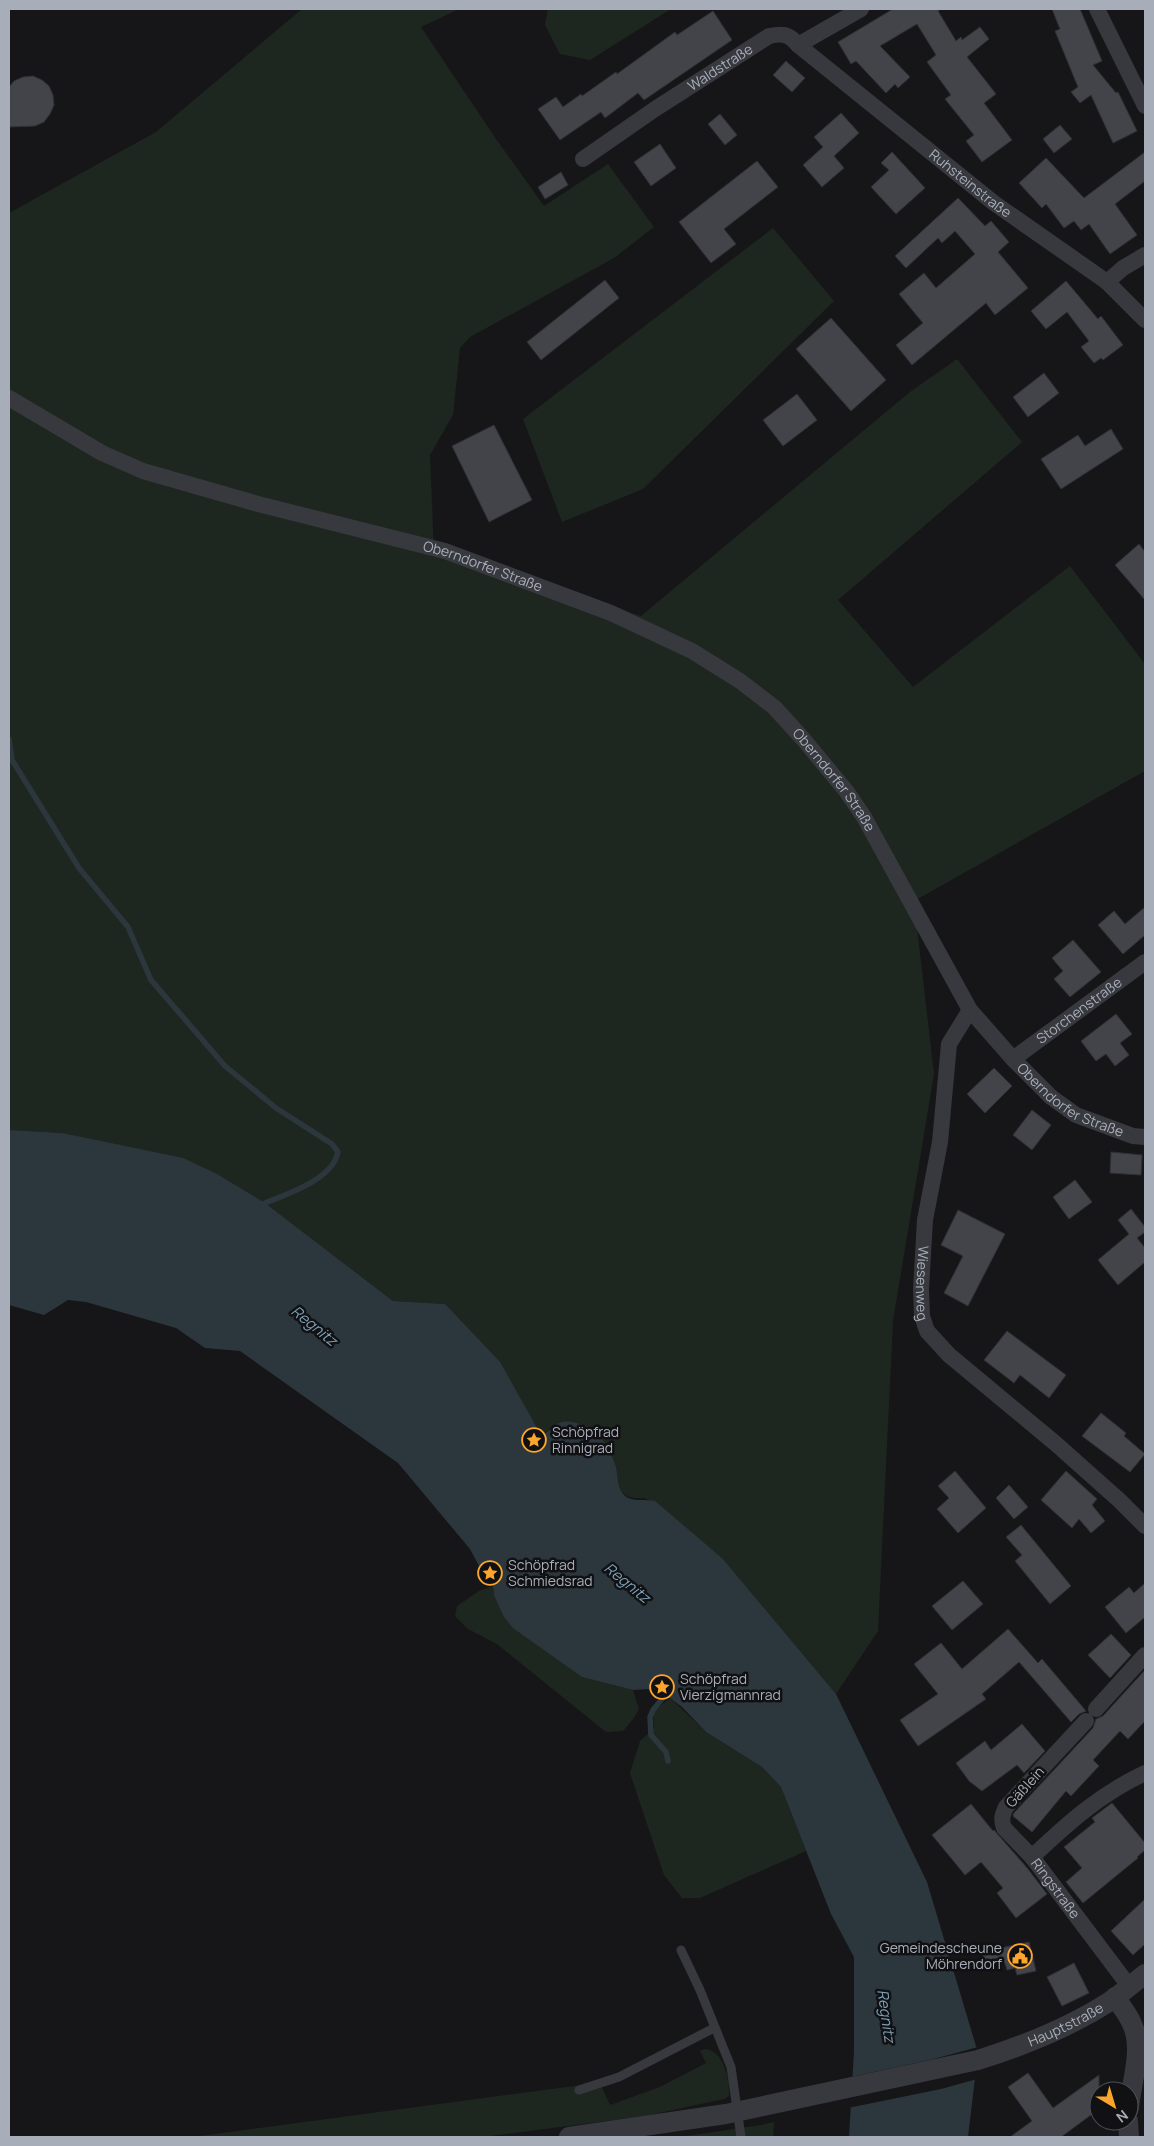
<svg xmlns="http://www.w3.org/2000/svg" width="1154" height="2146" font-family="Manrope,sans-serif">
  <rect width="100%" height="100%" fill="#161618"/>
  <!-- green -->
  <g fill="#1e271f">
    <path d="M302 9H459L421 27 494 136 544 206 608 164 654 227 614 258 470 337 460 348 453 415 430 455 434 553 641 616 910 392 957 359 1022 442 838 600 913 687 1070 566 1145 664V771L914 901 934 1074 893 1321 878 1631 836 1694 723 1559 645 1498C619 1500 619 1489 616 1467L553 1425 544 1436 445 1304 393 1301 265 1203 219 1175 62 1133 9 1130V213L156 132Z"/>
    <polygon points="548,9 671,9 590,60 560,54 545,25"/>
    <polygon points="773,228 834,301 643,489 562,522 523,419"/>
    <polygon points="493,1586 494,1595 582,1677 633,1690 639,1709 634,1718 623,1731 606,1732 497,1644 468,1629 455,1616 457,1606 479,1591"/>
    <polygon points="670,1698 706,1732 762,1767 781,1787 806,1851 700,1898 682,1898 664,1875 630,1773 640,1741 654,1728 653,1712"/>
    <path d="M705 2049C724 2050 730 2081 729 2096L724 2099 645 2116 482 2137H192L582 2085 599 2081 610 2105 660 2087 706 2063 700 2051Z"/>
    <polygon points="774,2122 773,2137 680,2137 761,2125"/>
  </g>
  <!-- water -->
  <path fill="#2c373d" d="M9 1130 62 1133 183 1158 219 1175 265 1203 393 1301 445 1304 500 1362 536 1426 543 1436C557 1423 560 1418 580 1424 583 1425 588 1426 591 1428 602 1434 612 1455 616 1467 618 1476 617 1489 625 1496 631 1502 647 1499 655 1501L723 1559 836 1694 927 1882 978 2053 968 2137H849L854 2052V1957L831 1914 781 1787 762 1767 706 1732 682 1707 670 1698 648 1689 633 1690 582 1677 513 1628 504 1617 494 1595 493 1586 479 1566 470 1549 398 1463 240 1351 205 1348 176 1328 86 1302 68 1300 44 1315 9 1305Z"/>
  <!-- pier -->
  <polygon fill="#161618" points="978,2047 980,2053 977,2079 941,2089 848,2108 850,2077 930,2060"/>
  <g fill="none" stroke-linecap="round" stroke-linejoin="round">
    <!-- stream -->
    <g stroke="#2c373d" stroke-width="5.5">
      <path d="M9 739 12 760 79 868 128 927 151 980 225 1066 276 1108 332 1144 338 1152C333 1179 288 1194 265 1203"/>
      <polyline points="666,1694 653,1710 650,1717 651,1735 666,1752 668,1761"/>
    </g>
  </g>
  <!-- building -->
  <g fill="#424449" stroke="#303135">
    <polygon points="893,9 941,9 938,11 956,41 961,37 962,40 980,27 989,39 967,57 996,94 984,103 1012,140 982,162 966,141 974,135 945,99 951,95 927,62 936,55 917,24 880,46 910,77 898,88 895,84 886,93 856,61 851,64 838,42"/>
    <polygon points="1052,9 1080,9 1102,61 1093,65 1116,93 1118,92 1137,131 1113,143 1091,95 1080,103 1071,92 1078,87 1055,31 1060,29"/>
    <polygon points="713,11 732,40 644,100 638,93 605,118 601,112 560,140 538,109 556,97 563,107 581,94 582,96 616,72 617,74 675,32 677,35"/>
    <polygon points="786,61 805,78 792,92 773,75"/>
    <polygon points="33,76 42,80 49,86 53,95 54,105 50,114 44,122 35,126 9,127 9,87 14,81 23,77"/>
    <polygon points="841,113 859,133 834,156 844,168 822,187 803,165 823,147 814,137"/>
    <polygon points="720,114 737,135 725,145 708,124"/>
    <polygon points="1060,125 1072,139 1054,153 1043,139"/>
    <polygon points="660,144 676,168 651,186 634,162"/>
    <polygon points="892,152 925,188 896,214 871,187 889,170 881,163"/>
    <polygon points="1145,152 1145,181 1115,204 1137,235 1110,254 1089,224 1081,230 1074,221 1064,228 1046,204 1042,208 1019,183 1046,158 1084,198"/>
    <polygon points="757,161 778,187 724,229 736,244 711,263 679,222"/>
    <polygon points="561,172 568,185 545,199 538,187"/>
    <polygon points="958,198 985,226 991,221 1009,242 998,252 1028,288 995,315 986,303 912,365 896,345 923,323 899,294 924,273 936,288 975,254 955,231 942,243 938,238 906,268 895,256"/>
    <polygon points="605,280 619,298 541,360 527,342"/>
    <polygon points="1066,281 1098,319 1101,316 1123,345 1103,360 1101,358 1094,363 1081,347 1089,341 1067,312 1046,329 1031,311"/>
    <polygon points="831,318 886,380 851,411 796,349"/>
    <polygon points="1044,373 1059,393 1028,417 1013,397"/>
    <polygon points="797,394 817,420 783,446 763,420"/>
    <polygon points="494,425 532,500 489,522 452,446"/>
    <polygon points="1111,429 1123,449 1061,489 1041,459 1078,435 1085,446"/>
    <polygon points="1139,544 1145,552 1145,600 1115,565"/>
    <polygon points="1145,907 1145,935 1123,954 1098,925 1114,911 1125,924"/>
    <polygon points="1073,940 1101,972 1070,997 1054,979 1063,971 1052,958"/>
    <polygon points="1116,1014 1132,1034 1120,1043 1129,1055 1115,1066 1106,1054 1096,1061 1081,1041"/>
    <polygon points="994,1068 1012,1086 985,1113 967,1094"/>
    <polygon points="1032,1110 1051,1125 1032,1150 1013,1135"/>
    <polygon points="1111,1152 1142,1155 1141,1175 1110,1173"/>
    <polygon points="1075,1180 1092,1202 1069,1219 1053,1197"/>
    <polygon points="1131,1209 1145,1227 1145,1232 1137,1238 1145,1248 1145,1262 1118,1285 1098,1260 1129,1234 1118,1220"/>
    <polygon points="958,1210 1005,1234 968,1306 944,1293 963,1256 941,1245"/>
    <polygon points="1007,1331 1066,1375 1049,1398 1020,1375 1014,1383 984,1360"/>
    <polygon points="1101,1413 1126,1433 1124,1436 1145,1454 1130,1472 1082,1436"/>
    <polygon points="955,1471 986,1508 958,1533 937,1509 949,1498 938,1486"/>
    <polygon points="1066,1471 1097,1499 1092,1505 1105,1521 1091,1533 1079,1519 1072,1528 1041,1500"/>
    <polygon points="1009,1485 1028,1507 1014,1519 996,1498"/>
    <polygon points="1021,1525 1071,1586 1050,1604 1015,1561 1022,1555 1006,1537"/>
    <polygon points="963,1581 983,1604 952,1630 932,1606"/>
    <polygon points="1145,1583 1145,1617 1126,1633 1105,1607 1129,1587 1134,1593"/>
    <polygon points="1008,1629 1038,1663 1042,1659 1086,1711 1079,1714 1071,1722 1019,1662 982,1694 986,1699 918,1746 900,1720 938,1694 914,1664 941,1643 962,1669"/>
    <polygon points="1111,1634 1131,1655 1110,1678 1088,1655"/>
    <polygon points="1145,1670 1145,1721 1128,1739 1120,1731 1093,1760 1099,1766 1071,1796 1066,1791 1032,1832 1013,1816 1014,1813 1093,1728 1096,1719 1103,1716"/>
    <polygon points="1022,1724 1045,1751 1024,1773 1017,1765 982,1791 969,1781 956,1763 985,1741 991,1750"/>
    <polygon points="1112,1803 1145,1843 1145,1850 1137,1857 1138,1858 1083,1903 1066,1882 1082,1868 1064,1847 1095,1822 1092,1818"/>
    <polygon points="971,1804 993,1831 994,1830 1028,1869 1047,1894 1016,1918 997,1893 1003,1888 981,1862 965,1875 932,1835"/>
    <polygon points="1145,1899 1145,1944 1133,1955 1111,1931"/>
    <polygon points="1029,1942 1036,1971 1017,1975 1015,1968 1007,1970 1005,1963 986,1968 982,1952"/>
    <polygon points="1074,1963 1089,1993 1062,2006 1047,1977"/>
    <polygon points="1028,2073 1053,2108 1099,2075 1099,2109 1061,2137 1010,2137 1032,2121 1008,2087"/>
  </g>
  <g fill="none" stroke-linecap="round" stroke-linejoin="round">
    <!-- service -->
    <g stroke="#37393e" stroke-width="9">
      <polyline points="681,1950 700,1990 731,2067 741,2137"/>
      <polyline points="579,2090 619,2077 714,2028"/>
    </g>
    <!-- minor -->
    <g stroke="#37393e" stroke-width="16">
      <polyline points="1097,9 1145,106"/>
      <path id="s1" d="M798 45 994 203 1107 282 1145 320"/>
      <path id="s2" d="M583 159 655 109 769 36C783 33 789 34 798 45L861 9"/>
      <polyline points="1107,282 1123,268 1145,255"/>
      <path id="s3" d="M9 398 102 453 143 471 258 504 445 551 611 613 692 651 740 681 774 707 804 740 847 792 864 817 970 1010 1013 1059 1051 1097 1076 1115 1133 1136 1145 1137"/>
      <path id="s4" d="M970 1010 949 1044 940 1142 925 1220 921 1289 922 1316 927 1331 949 1355 1055 1443 1119 1500 1145 1526"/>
      <path id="s5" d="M1013 1059 1145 962"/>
      <polyline points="1096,1709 1145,1655"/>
      <path id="s6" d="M1086 1721 1006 1807C1002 1815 1001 1820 1004 1828L1032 1857 1129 1986"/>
      <path d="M1032 1857C1068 1823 1100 1794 1145 1773"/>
    </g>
    <!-- tertiary -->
    <g stroke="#37393e" stroke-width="20">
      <path d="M1115 1997C1121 2006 1128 2014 1132 2024 1144 2049 1131 2082 1129 2108"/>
      <polyline points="1128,2121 1129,2137"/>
      <path id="s7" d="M569 2137 726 2114 978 2060C1026 2045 1073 2026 1115 1998 1125 1990 1135 1982 1145 1974"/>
    </g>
  </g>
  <!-- icons -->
  <defs>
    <g id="sight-ring" transform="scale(1.25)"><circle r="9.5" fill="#111114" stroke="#fba52c" stroke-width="1.5"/><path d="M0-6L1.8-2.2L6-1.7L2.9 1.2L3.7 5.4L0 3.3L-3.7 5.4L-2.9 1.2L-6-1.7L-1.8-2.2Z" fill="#fba52c"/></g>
    <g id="civic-ring" transform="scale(1.25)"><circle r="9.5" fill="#111114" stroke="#fba52c" stroke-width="1.5"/><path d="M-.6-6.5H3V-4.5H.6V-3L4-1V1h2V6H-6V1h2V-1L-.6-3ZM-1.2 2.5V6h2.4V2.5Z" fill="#fba52c"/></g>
  </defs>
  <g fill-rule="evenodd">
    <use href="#sight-ring" x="534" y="1440"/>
    <use href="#sight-ring" x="490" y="1573"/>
    <use href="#sight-ring" x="662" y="1687"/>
    <use href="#civic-ring" x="1020" y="1956"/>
  </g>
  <g text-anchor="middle" stroke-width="5" stroke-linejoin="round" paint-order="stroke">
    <!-- street labels -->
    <g font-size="14" fill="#a8aeb9" stroke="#111114">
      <text dy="5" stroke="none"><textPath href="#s2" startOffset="165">Waldstraße</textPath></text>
      <text dy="5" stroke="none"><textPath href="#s1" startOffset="221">Ruhsteinstraße</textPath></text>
      <text dy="5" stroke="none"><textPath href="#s3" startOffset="506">Oberndorfer Straße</textPath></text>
      <text dy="5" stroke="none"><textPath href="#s3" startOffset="926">Oberndorfer Straße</textPath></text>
      <text dy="5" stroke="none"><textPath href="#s5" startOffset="82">Storchenstraße</textPath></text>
      <text dy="5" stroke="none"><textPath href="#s3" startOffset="1331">Oberndorfer Straße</textPath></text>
      <text dy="5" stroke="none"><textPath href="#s4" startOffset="281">Wiesenweg</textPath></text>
      <text transform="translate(1025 1787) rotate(-48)" y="5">Gäßlein</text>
      <text dy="5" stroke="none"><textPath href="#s6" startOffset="219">Ringstraße</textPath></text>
      <text dy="5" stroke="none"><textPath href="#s7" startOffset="511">Hauptstraße</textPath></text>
    </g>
    <!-- poi labels -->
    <g font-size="14" fill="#a8aeb9" stroke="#111114" text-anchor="start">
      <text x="552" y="1437">Schöpfrad<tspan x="552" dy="16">Rinnigrad</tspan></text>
      <text x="508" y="1570">Schöpfrad<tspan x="508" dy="16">Schmiedsrad</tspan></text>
      <text x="680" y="1684">Schöpfrad<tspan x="680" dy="16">Vierzigmannrad</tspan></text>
      <text x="1002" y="1953" text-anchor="end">Gemeindescheune<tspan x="1002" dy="16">Möhrendorf</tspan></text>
    </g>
    <!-- water labels -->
    <g font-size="15" font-style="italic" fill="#7da0b6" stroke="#111114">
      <text transform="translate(314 1326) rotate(39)" y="5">Regnitz</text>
      <text transform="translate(627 1583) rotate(39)" y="5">Regnitz</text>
      <text transform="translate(886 2016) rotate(82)" y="5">Regnitz</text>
    </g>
  </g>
  <!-- border -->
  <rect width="1154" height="2146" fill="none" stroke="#a8aeb9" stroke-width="20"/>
  <!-- north arrow -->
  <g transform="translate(1114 2106) rotate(142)"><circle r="24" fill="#111114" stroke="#4d5056"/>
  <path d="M0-4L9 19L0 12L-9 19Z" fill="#fba52c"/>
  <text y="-8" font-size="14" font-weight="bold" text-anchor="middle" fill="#a8aeb9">N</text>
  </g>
</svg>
